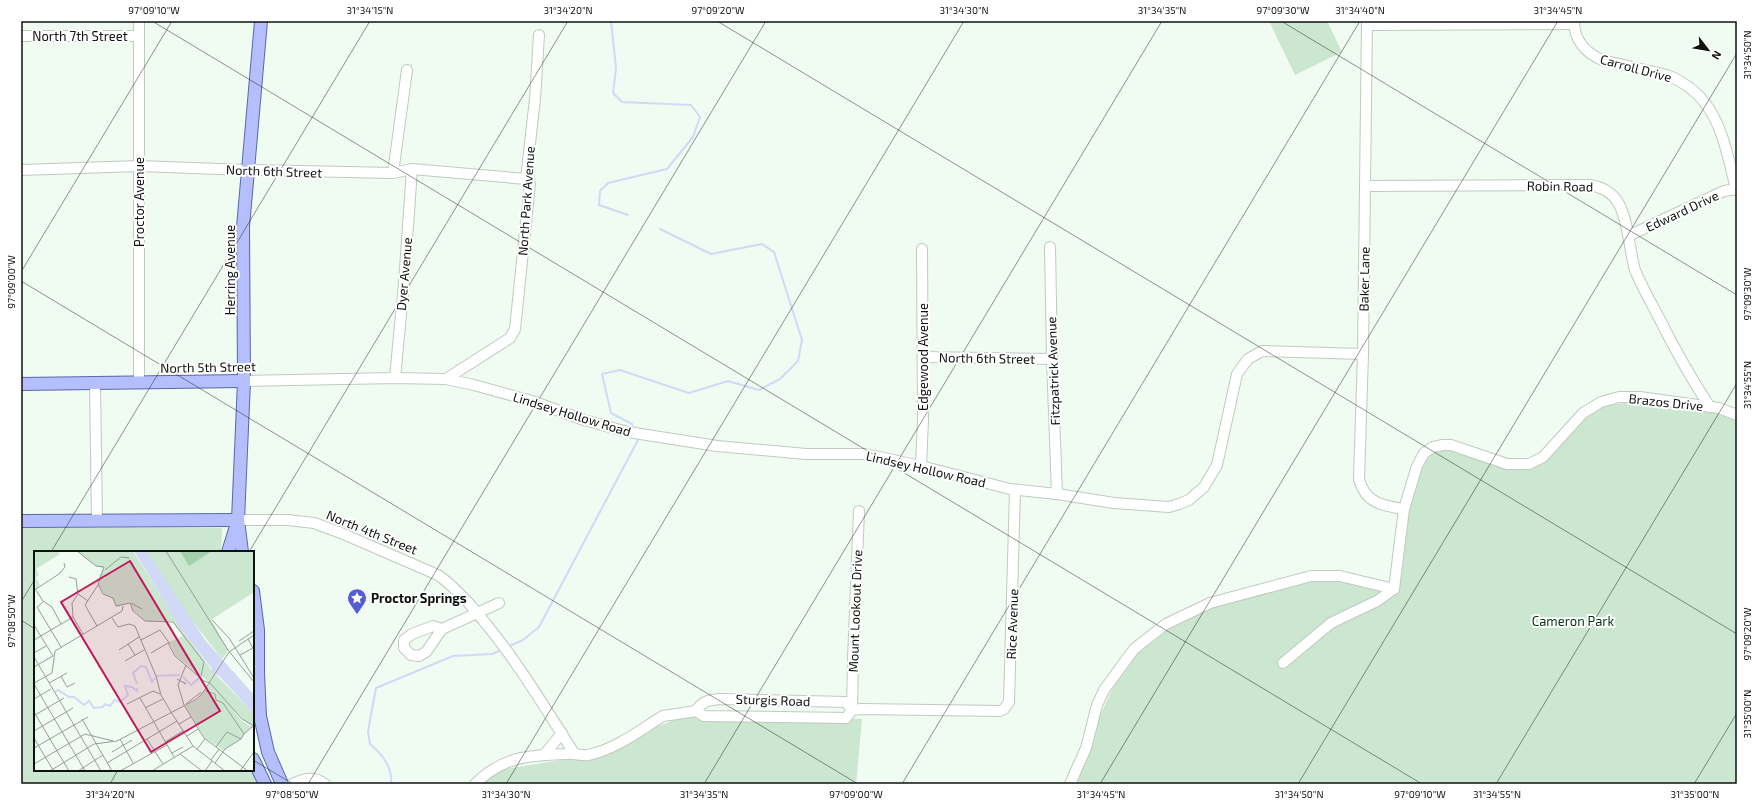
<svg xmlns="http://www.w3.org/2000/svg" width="1758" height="805" font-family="'Exo 2',sans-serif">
  <rect width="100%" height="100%" fill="#f0fbf1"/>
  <!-- green -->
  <g fill="#cbe7cf">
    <polygon points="1269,21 1327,21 1342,52 1295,75"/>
    <polygon points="1651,399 1719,408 1737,419 1737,784 1069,784 1124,663 1177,619 1261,589 1329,575 1394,589 1404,509 1424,453 1451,445 1490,458 1529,464 1590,408"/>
    <polygon points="21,528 222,528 221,552 35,552 35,770 251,770 257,784 21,784"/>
    <polygon points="696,711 862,719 856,784 471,784 487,772 586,756"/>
  </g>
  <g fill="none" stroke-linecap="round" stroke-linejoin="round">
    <!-- stream -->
    <g stroke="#d1d9f7" stroke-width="2">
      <polyline points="611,21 616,68 613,93 622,102 691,105 700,117 693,137 667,169 608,183 600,191 599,205 628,215"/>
      <polyline points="634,430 632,424 611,413 602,374 620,370 689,393 728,381 759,390 780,379 798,361 802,340 774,252 762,244 711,254 660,229"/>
      <polyline points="507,647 523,640 539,627 638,440 636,436"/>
      <path d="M391 784C393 767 382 754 370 744L368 731 376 688 453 656 492 654 501 650"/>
    </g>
    <!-- minor casing -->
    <g stroke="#c0cac1" stroke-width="12">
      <g id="minor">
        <path d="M1367 21 1363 354 1359 479C1365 503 1383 506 1404 509"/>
        <path d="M1574 21C1574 40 1586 53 1602 60L1667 75C1718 95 1724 141 1736 189"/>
        <polyline points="1367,25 1574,24"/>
        <polyline points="21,36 139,36"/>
        <polyline points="21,170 139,166 248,170 393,173 412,169 526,179"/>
        <polyline points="393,173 407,70"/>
        <path d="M1365 186 1590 185C1602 187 1613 193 1619 204 1629 224 1629 249 1635 270 1641 285 1649 299 1657 314 1673 346 1690 377 1710 407"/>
        <polyline points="1628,236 1724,191 1737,189"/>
        <polyline points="1050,247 1052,359 1057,494"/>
        <polyline points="923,357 1052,359"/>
        <polyline points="395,378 404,283 412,169"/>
        <polyline points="446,379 510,338 515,329 530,184 529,179 526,179 535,99 539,35"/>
        <polyline points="244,381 395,378 446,379 474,385 532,401 584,420 628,432 717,446 806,454 865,454 921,466 1010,489 1057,494 1114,503 1169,507 1179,504 1189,500 1204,487 1217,465 1237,374 1248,359 1262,351 1363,354"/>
        <polyline points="95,383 97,521"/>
        <polyline points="139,383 139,21"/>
        <polyline points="921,466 923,420 922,249"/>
        <path d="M238 520H288L314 523 341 533 438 575C459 590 475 610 491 630 522 669 547 711 574 753"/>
        <polyline points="1394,589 1404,509 1417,466 1424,453 1433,447 1443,445 1451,445 1507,464 1529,464 1543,457 1583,413 1601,402 1619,397 1640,397 1719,408 1737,415"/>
        <polyline points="442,629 433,626 412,634 404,640 404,648 411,655 419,656 426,652 442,629 499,603"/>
        <polyline points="1283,663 1331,623 1377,601 1394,589"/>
        <polyline points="852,710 853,659 859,511"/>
        <path d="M696 711C702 701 709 700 720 699L846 702 852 710"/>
        <polyline points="544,755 562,733"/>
        <path d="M292 784C304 779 313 775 325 784"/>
        <path d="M475 784C503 756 530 755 567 754 574 753 582 756 588 755 616 749 640 730 663 716L696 711 704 716 846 718 852 710 862 709 1000 711 1004 709 1009 702 1015 490"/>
        <polyline points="1070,784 1086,748 1097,705 1104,690 1134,649 1166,624 1210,603 1311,576 1340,576 1394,589"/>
      </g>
    </g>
    <!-- major casing -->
    <g stroke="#5a67a8" stroke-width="14">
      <g id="major">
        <polyline points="21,384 244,381"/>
        <polyline points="21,521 238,520"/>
        <polyline points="228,552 237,523"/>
        <polyline points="242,552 238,520 244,381 243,227 261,21"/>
        <polyline points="253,591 258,630 258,673 260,716 268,752 282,784"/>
        <polyline points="253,759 265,784"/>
      </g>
    </g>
    <!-- minor -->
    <use href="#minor" stroke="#fff" stroke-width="10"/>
    <!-- major -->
    <use href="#major" stroke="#b5bffd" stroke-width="12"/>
  </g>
  <!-- ticks -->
  <path fill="none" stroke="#0e120f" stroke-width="1" stroke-opacity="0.45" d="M152 21 1422 784M717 21 1737 634M1281 21 1737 295M21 272 172 21M21 281 858 784M51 552 370 21M249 552 568 21M21 602 35 579M21 620 35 629M253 760 293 784M110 784 118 770M308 784 766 21M506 784 964 21M704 784 1162 21M902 784 1360 21M1100 784 1558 21M1298 784 1737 53M1496 784 1737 383M1694 784 1737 713"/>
  <!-- icons -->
  <defs>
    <g id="sight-pin" transform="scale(1)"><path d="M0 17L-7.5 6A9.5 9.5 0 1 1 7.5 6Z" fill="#535ed5" stroke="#fff"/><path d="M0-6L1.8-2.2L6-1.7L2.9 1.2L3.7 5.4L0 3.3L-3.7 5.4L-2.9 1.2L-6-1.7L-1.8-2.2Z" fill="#fff"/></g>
  </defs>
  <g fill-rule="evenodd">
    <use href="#sight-pin" x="357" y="598"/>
  </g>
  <g text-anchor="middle" stroke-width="4" stroke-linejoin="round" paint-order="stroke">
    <!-- street labels -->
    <g font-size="13" fill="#0e120f" stroke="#fff">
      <text x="80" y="41">North 7th Street</text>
      <text transform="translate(1636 68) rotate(15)" y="5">Carroll Drive</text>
      <text transform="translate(274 171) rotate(2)" y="5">North 6th Street</text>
      <text transform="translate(1560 186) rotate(1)" y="5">Robin Road</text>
      <text transform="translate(526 201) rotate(-86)" y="5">North Park Avenue</text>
      <text transform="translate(139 202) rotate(-90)" y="5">Proctor Avenue</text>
      <text transform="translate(1682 211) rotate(-25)" y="5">Edward Drive</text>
      <text transform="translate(230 270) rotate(-90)" y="5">Herring Avenue</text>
      <text transform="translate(404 274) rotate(-85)" y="5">Dyer Avenue</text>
      <text transform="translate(1364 279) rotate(-89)" y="5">Baker Lane</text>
      <text transform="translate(923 357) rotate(-90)" y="5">Edgewood Avenue</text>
      <text transform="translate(987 358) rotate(1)" y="5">North 6th Street</text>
      <text transform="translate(208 367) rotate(-1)" y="5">North 5th Street</text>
      <text transform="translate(1053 371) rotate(-92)" y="5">Fitzpatrick Avenue</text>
      <text transform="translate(1666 402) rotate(6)" y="5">Brazos Drive</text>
      <text transform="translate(572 414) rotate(17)" y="5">Lindsey Hollow Road</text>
      <text transform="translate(926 469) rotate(13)" y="5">Lindsey Hollow Road</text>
      <text transform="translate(372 532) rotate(22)" y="5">North 4th Street</text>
      <text transform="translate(855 611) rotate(-88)" y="5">Mount Lookout Drive</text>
      <text transform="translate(1012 624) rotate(-88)" y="5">Rice Avenue</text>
      <text transform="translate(773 700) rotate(2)" y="5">Sturgis Road</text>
    </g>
    <!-- poi labels -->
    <g font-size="13" font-weight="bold" fill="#0e120f" stroke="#fff" text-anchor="start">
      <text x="371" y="603">Proctor Springs</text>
    </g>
    <!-- park labels -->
    <g font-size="13" fill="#003412" stroke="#fff">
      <text x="1573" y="626">Cameron Park</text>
    </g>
  </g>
  <!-- overview -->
  <g transform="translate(34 551)">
    <rect width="220" height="220" fill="#f0fbf1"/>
    <path d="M0 0H24L26 3 2 18 5 24 2 27 6 34 2 38ZM43 0H99L146 76 178 120 220 163V175L213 172 197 156 207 169 214 174 218 175 205 189 189 199 171 187 151 155 162 149 176 132 142 105 135 91 149 85 138 70 116 71 110 69 98 58 96 52 83 56 78 47 71 44 64 33 65 25 70 17 62 15ZM113 0H220V41L177 69 194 99 188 108 144 51Z" fill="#cbe7cf"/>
    <path d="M146 0H178L155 15Z" fill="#a3d1ab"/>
    <path d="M100 0H113L171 89 220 144V163L185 125 176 122 178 118 146 77Z" fill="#d1d9f7"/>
    <path fill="none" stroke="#d1d9f7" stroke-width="2" d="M122 125 146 124M149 126 157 134 165 127M103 133 99 122 107 115 112 116 118 131 121 127M21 141 24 139 35 146H40L50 154 55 150 60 157 69 156 71 153 76 155 81 149 86 151 94 144 91 135 98 136 103 140V137"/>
    <path fill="none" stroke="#969e97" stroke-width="1" d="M43 0 62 15 70 16 64 33 69 43 79 47 82 55 96 52M132 0 194 99 220 131M71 19 87 6 95 7 90 6M35 26 42 28 44 43 54 50M0 36 9 50 18 56 27 73M2 38 25 23 31 16 30 12M44 43 38 52 39 66 49 83M9 51 3 56 27 96M96 52 99 60 111 70 139 71 170 111 167 125M97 52 108 58M78 67 84 76 95 73 101 75 122 125 127 144 137 161M178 69 195 87 220 127M0 74 19 105M63 75 51 54 64 34M0 89 39 66M107 89 126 79 136 93M205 90 220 80M134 92 141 105 170 130M94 93 101 104M85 99 105 86M0 102 12 95M117 102 134 92M206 104 219 97 214 88M0 106 67 220M91 110 110 99M0 116 19 105M27 125 33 136 41 132M143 128 152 133 149 131M170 130 176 132 208 168 220 175M0 132 18 122 21 100 88 60 89 55M15 132 33 122M0 133 51 220M172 140 181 143 182 149 189 152 210 183 219 175M106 147 140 206M0 148 17 138M93 153 119 140 126 143M152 153 167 141M150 154 144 134 152 114M150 154 170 187 214 220M111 157 129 148M0 161 35 220M137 161 159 195 191 220M1 164 30 147M48 168 78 220M145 173 157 166M0 180 39 157M153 185 164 178M0 187 19 219M86 188 99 212M113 188 129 213M131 191 149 180M182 196 193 181 207 188 210 183M0 197 54 166M163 198 171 188M78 201 98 189M138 202 149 196M146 203 168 220M177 209 185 198M73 212 143 170M181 212 191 198 207 188M0 213 51 183 79 190M16 220 60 193 83 190 161 149 168 143 195 101 220 84M44 220 69 204M86 220 133 194M118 220 159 195M171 220 178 210M206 220 220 201"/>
    <path fill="#c2185b" fill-opacity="0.15" stroke="#c2185b" stroke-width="2" d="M96 10 186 160 117 201 27 51Z"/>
    <rect width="220" height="220" fill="none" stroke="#0e120f" stroke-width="2"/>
  </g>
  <!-- border -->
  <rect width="1758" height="805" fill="none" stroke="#ffffff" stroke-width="44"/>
  <!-- north arrow -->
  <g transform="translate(1708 50) rotate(121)" stroke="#ffffff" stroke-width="3" paint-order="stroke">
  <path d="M0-3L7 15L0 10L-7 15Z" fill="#0e120f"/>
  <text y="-6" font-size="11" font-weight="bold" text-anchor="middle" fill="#0e120f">N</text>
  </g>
  <rect x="22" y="22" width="1714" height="761" fill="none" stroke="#0e120f" stroke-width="1.5"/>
  <g font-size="10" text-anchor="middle" fill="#0e120f">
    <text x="154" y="14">97°09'10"W</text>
    <text x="370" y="14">31°34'15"N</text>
    <text x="568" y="14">31°34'20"N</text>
    <text x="718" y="14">97°09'20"W</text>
    <text x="964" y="14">31°34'30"N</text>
    <text x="1162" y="14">31°34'35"N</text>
    <text x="1283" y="14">97°09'30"W</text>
    <text x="1360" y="14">31°34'40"N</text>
    <text x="1558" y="14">31°34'45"N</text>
    <text transform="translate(1747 55) rotate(-90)" y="4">31°34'50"N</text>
    <text transform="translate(11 282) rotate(-90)" y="4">97°09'00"W</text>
    <text transform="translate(1747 294) rotate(-90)" y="4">97°09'30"W</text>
    <text transform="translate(1747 385) rotate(-90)" y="4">31°34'55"N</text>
    <text transform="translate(11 621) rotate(-90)" y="4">97°08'50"W</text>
    <text transform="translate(1747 634) rotate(-90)" y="4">97°09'20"W</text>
    <text transform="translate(1747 714) rotate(-90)" y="4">31°35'00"N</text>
    <text x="110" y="798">31°34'20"N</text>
    <text x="292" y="798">97°08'50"W</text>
    <text x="506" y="798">31°34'30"N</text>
    <text x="704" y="798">31°34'35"N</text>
    <text x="856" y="798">97°09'00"W</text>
    <text x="1101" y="798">31°34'45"N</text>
    <text x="1299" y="798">31°34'50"N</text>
    <text x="1420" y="798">97°09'10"W</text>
    <text x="1497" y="798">31°34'55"N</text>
    <text x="1695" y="798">31°35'00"N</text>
  </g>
</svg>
